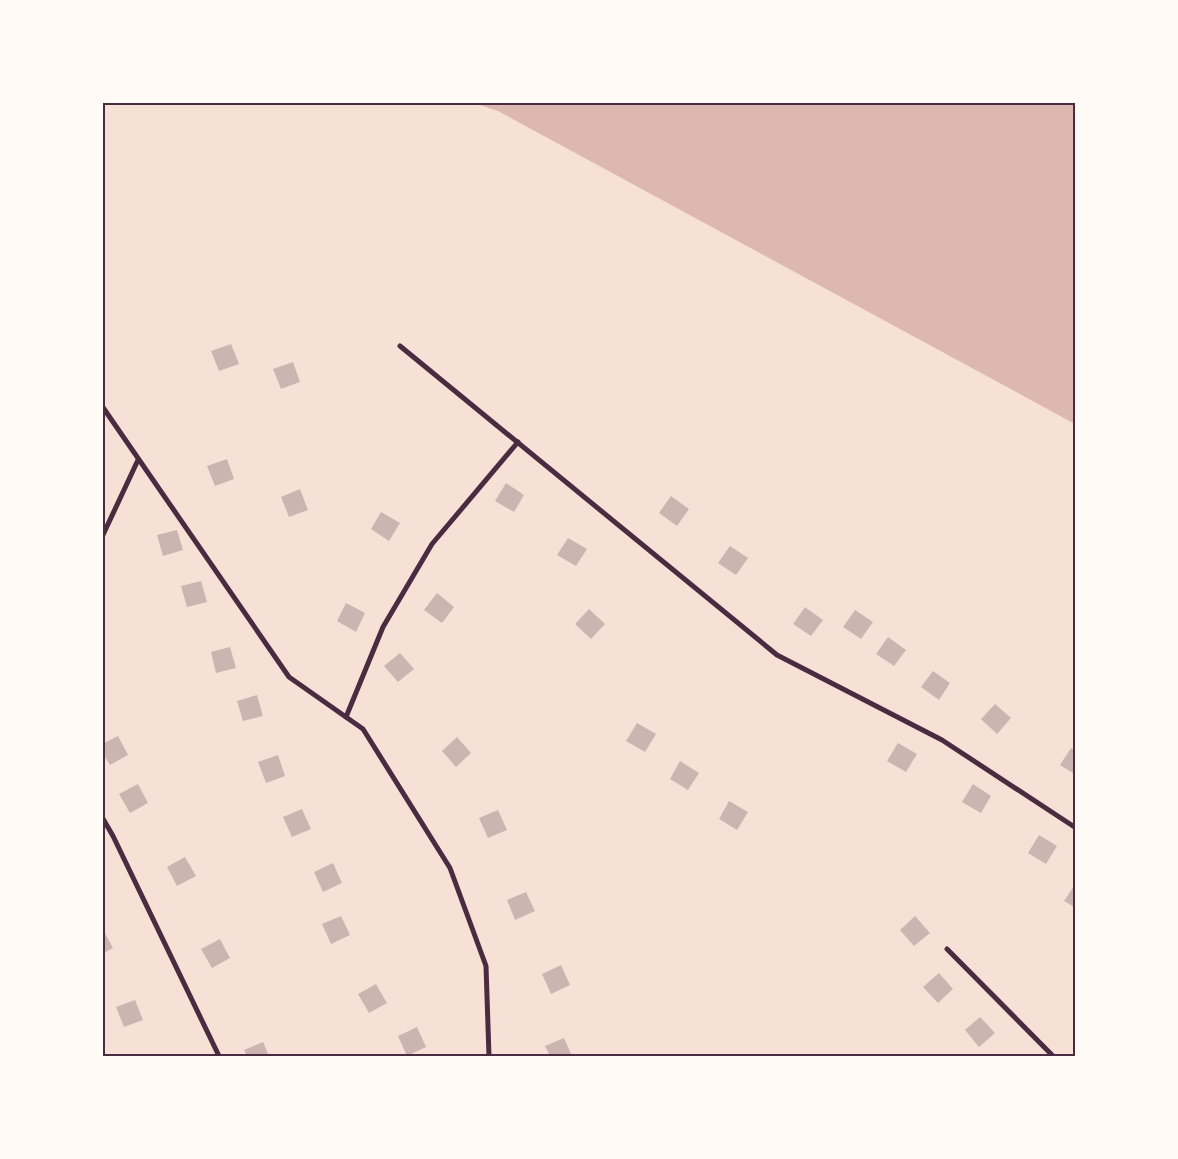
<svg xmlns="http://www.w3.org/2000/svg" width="1178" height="1159" font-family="'PT Sans Narrow',sans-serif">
  <rect width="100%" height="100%" fill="#f7e1d7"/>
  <!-- water -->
  <polygon fill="#dcb8b0" points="474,103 1075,103 1075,424 498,111"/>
  <!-- building -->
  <g fill="#ccb4b1">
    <polygon points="231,344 239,364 219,371 211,351"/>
    <polygon points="293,362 300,382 281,389 273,369"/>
    <polygon points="227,459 234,479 215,486 207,466"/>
    <polygon points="506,483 524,495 514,512 495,501"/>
    <polygon points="300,489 308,510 289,517 281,497"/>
    <polygon points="671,496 689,509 677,526 659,513"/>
    <polygon points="381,512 400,523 389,541 371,529"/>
    <polygon points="177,530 183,550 163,556 157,535"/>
    <polygon points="568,538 587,549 576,566 557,555"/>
    <polygon points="730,546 748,558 736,575 718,563"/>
    <polygon points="201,581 207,602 187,607 181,586"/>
    <polygon points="437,593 454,607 442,623 424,610"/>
    <polygon points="346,603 365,613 356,632 337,621"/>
    <polygon points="805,607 823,620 811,636 793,624"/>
    <polygon points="589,609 605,624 591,639 575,624"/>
    <polygon points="855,610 873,622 861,639 843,627"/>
    <polygon points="888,637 906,650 894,666 876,654"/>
    <polygon points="230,647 236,668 216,673 211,652"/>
    <polygon points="400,653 414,669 398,682 384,666"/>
    <polygon points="933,671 950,683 939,700 921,687"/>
    <polygon points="257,695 263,716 243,721 237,701"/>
    <polygon points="995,704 1011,718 997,734 981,719"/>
    <polygon points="637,723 656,734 645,752 626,741"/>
    <polygon points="118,736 128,755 110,765 102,752 102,744"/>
    <polygon points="457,737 471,753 456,767 442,751"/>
    <polygon points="898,743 917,754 906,772 887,761"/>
    <polygon points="1071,748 1076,751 1076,775 1060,765"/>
    <polygon points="278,755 285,776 266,783 258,762"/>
    <polygon points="680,761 699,773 688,790 670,779"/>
    <polygon points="138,784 148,803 130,813 119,794"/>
    <polygon points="973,784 991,796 981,813 962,802"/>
    <polygon points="729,801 748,812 737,830 719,819"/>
    <polygon points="302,809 311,829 292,837 283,817"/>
    <polygon points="498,810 507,830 488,838 479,818"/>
    <polygon points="1039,835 1057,846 1046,864 1028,853"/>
    <polygon points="185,857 196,876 177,886 167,867"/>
    <polygon points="333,863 342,883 323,892 314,872"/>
    <polygon points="1076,883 1076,908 1064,901"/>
    <polygon points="526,892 535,911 515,920 507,900"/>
    <polygon points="341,916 350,935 331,944 322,924"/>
    <polygon points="915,916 930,933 914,946 900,930"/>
    <polygon points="102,928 113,948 102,954"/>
    <polygon points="220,939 230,958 212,968 201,949"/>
    <polygon points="561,965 570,985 551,994 542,974"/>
    <polygon points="939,973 953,989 938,1003 923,987"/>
    <polygon points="376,984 387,1003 369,1013 358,994"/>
    <polygon points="135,1000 143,1020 124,1027 116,1007"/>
    <polygon points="980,1017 995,1033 979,1047 965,1030"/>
    <polygon points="417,1027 426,1047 407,1056 398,1036"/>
    <polygon points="564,1038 572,1056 550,1056 545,1046"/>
    <polygon points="263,1042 269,1056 247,1056 244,1050"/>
  </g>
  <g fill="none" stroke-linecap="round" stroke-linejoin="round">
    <!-- minor -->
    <g stroke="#4a2c40" stroke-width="5">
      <polyline points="400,346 777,655 942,740 1076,828"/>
      <polyline points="102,406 289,677 363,729 450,868 486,966 489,1056"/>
      <polyline points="102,537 138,460"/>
      <polyline points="346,717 383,627 432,544 518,442"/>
      <polyline points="102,817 113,836 219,1056"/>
      <polyline points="947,949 1053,1056"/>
    </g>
  </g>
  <!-- border -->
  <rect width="1178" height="1159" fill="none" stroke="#fffaf5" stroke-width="208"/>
  <rect x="104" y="104" width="970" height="951" fill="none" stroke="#4a2c40" stroke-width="2"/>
</svg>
